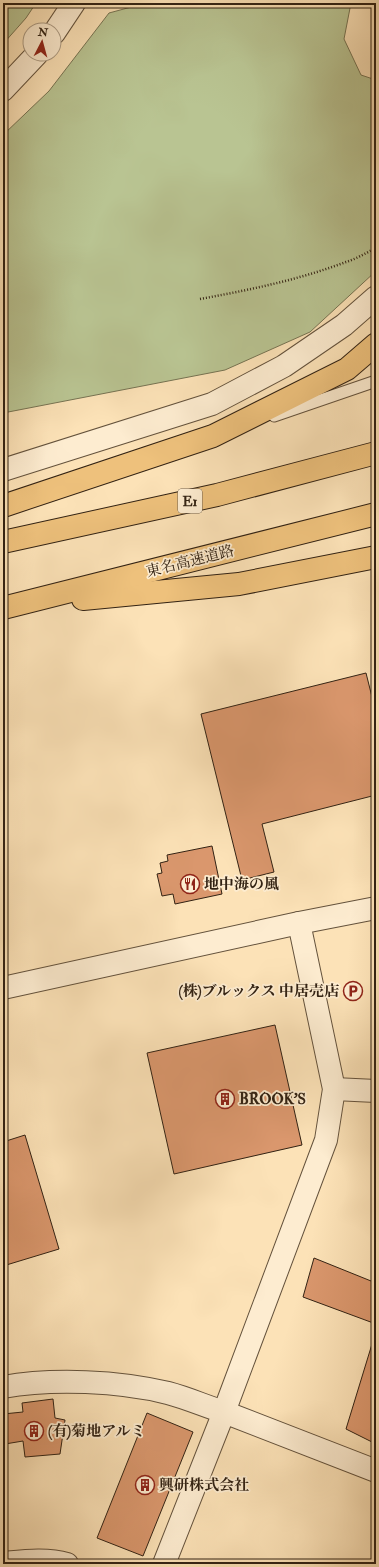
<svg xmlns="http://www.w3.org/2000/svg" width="379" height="1567" font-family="'IM FELL Double Pica','Noto Serif JP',serif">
  <rect width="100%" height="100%" fill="#fce2b7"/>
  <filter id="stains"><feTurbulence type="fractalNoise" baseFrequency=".005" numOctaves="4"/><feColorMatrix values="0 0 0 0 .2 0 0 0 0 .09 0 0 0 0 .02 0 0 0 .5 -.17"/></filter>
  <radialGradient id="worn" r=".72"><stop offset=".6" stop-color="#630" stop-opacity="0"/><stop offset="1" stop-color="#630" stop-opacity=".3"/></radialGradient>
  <!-- green -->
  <g fill="#b9c492" stroke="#767352">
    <polygon points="3,3 36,3 26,18 3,44"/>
    <polygon points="146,3 351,3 344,39 361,75 376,80 376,271 310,332 225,370 3,413 3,135 49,91 109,13"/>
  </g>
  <!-- building -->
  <g fill="#da976d" stroke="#322213">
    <polygon points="366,673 373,701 376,700 376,795 262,824 274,872 242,880 201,714"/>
    <polygon points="212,846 222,894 175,904 173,894 162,896 157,874 162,873 160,863 168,861 167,855"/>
    <polygon points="275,1025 302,1145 174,1174 147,1053"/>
    <polygon points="25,1135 59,1249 3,1266 3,1142"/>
    <polygon points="314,1258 376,1283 376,1324 303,1297"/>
    <polygon points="376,1331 376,1444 346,1429"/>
    <polygon points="53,1399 55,1418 65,1420 60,1454 25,1457 23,1441 5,1444 3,1414 23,1412 22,1403"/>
    <polygon points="147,1413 193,1432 143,1556 97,1538"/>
  </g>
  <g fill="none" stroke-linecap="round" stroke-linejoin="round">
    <!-- service casing -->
    <g stroke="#64523c" stroke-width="13">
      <polyline id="service" points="274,416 376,381"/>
    </g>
    <!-- minor casing -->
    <g stroke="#64523c" stroke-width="24">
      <g id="minor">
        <polyline points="3,470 212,404 284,366 344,325 376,297"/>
        <polyline points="334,1089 376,1091"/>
        <polyline points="224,1412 376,1471"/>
        <path d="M3 1563C24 1561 47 1558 67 1564"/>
        <polyline points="164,1564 224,1412 326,1140 334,1089 299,923"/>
      </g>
    </g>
    <!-- tertiary casing -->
    <g stroke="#64523c" stroke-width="24">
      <g id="tertiary">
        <polyline points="54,33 74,3"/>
        <polyline points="3,90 37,54"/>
        <polyline points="3,988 299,923 376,908"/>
        <path d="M3 1387C53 1378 119 1381 168 1393 187 1398 205 1406 224 1412"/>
      </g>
    </g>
    <!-- motorway casing -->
    <g stroke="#322213" stroke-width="24">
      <g id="motorway">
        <polyline points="3,506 213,436 347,369 376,344"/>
        <polyline points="3,542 217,495 376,453"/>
        <polyline points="83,599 239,584 376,557"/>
        <polyline points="3,608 376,514"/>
      </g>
    </g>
    <!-- path -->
    <path stroke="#322213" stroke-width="2.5" stroke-dasharray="1 2" stroke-linecap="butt" d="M200 299C249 290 298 280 346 262 356 259 366 253 376 248"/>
    <!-- service -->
    <use href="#service" stroke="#fdecd0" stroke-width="11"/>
    <!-- minor -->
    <use href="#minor" stroke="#fdecd0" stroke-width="22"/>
    <!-- tertiary -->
    <use href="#tertiary" stroke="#fdecd0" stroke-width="22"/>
    <!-- motorway -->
    <use href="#motorway" stroke="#eec17c" stroke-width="22"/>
  </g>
  <!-- icons -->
  <defs>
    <g id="restaurant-ring" transform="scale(1)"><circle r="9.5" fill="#fdecd0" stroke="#8f2418" stroke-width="1.5"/><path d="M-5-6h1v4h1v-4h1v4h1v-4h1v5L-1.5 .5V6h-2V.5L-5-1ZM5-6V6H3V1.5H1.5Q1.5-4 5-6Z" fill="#8f2418"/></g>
    <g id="parking-ring" transform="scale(1)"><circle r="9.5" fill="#fdecd0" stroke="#8f2418" stroke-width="1.5"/><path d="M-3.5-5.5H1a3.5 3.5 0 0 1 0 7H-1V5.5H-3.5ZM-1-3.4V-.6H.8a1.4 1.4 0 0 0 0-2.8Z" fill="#8f2418"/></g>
    <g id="building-ring" transform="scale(1)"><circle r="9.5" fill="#fdecd0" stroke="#8f2418" stroke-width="1.5"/><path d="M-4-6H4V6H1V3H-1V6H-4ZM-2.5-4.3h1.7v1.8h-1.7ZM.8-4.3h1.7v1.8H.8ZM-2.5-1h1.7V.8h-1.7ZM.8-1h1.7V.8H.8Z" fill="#8f2418"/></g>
  </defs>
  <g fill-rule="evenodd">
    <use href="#restaurant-ring" x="190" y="884"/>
    <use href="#parking-ring" x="353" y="991"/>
    <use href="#building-ring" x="225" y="1099"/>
    <use href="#building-ring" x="34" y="1431"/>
    <use href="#building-ring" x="145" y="1485"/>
  </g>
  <g text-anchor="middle" stroke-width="3.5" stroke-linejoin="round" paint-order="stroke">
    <!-- shield labels -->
    <rect fill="#fdecd0" stroke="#6f5f4c" stroke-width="1" x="178" y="489" width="24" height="24" rx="3"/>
    <g font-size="14" font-weight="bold" fill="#322213">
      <text x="190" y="506">E1</text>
    </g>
    <!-- street labels -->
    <g font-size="15" fill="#322213" stroke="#fdecd0">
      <text transform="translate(190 561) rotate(-14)" y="5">東名高速道路</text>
    </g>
    <!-- poi labels -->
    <g font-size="15" font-weight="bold" fill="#322213" stroke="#fdecd0" text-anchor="start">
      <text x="204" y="889">地中海の風</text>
      <text x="339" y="996" text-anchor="end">(株)ブルックス 中居売店</text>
      <text x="239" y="1104">BROOK'S</text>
      <text x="48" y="1436">(有)菊地アルミ</text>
      <text x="159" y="1490">興研株式会社</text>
    </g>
  </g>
  <!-- margin -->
  <rect width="379" height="1567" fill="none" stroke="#fce2b7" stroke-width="16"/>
  <rect x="4" y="4" width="371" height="1559" fill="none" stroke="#322213" stroke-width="2"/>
  <rect x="8" y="8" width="363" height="1551" fill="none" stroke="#322213"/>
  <!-- north arrow -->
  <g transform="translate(42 42) rotate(6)"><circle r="19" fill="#fdecd0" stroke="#ac9b84"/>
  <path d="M0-3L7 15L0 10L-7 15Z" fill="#8f2418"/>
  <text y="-6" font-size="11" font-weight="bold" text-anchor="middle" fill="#322213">N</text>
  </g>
  <rect width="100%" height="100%" filter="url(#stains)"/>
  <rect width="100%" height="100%" fill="url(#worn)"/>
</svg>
